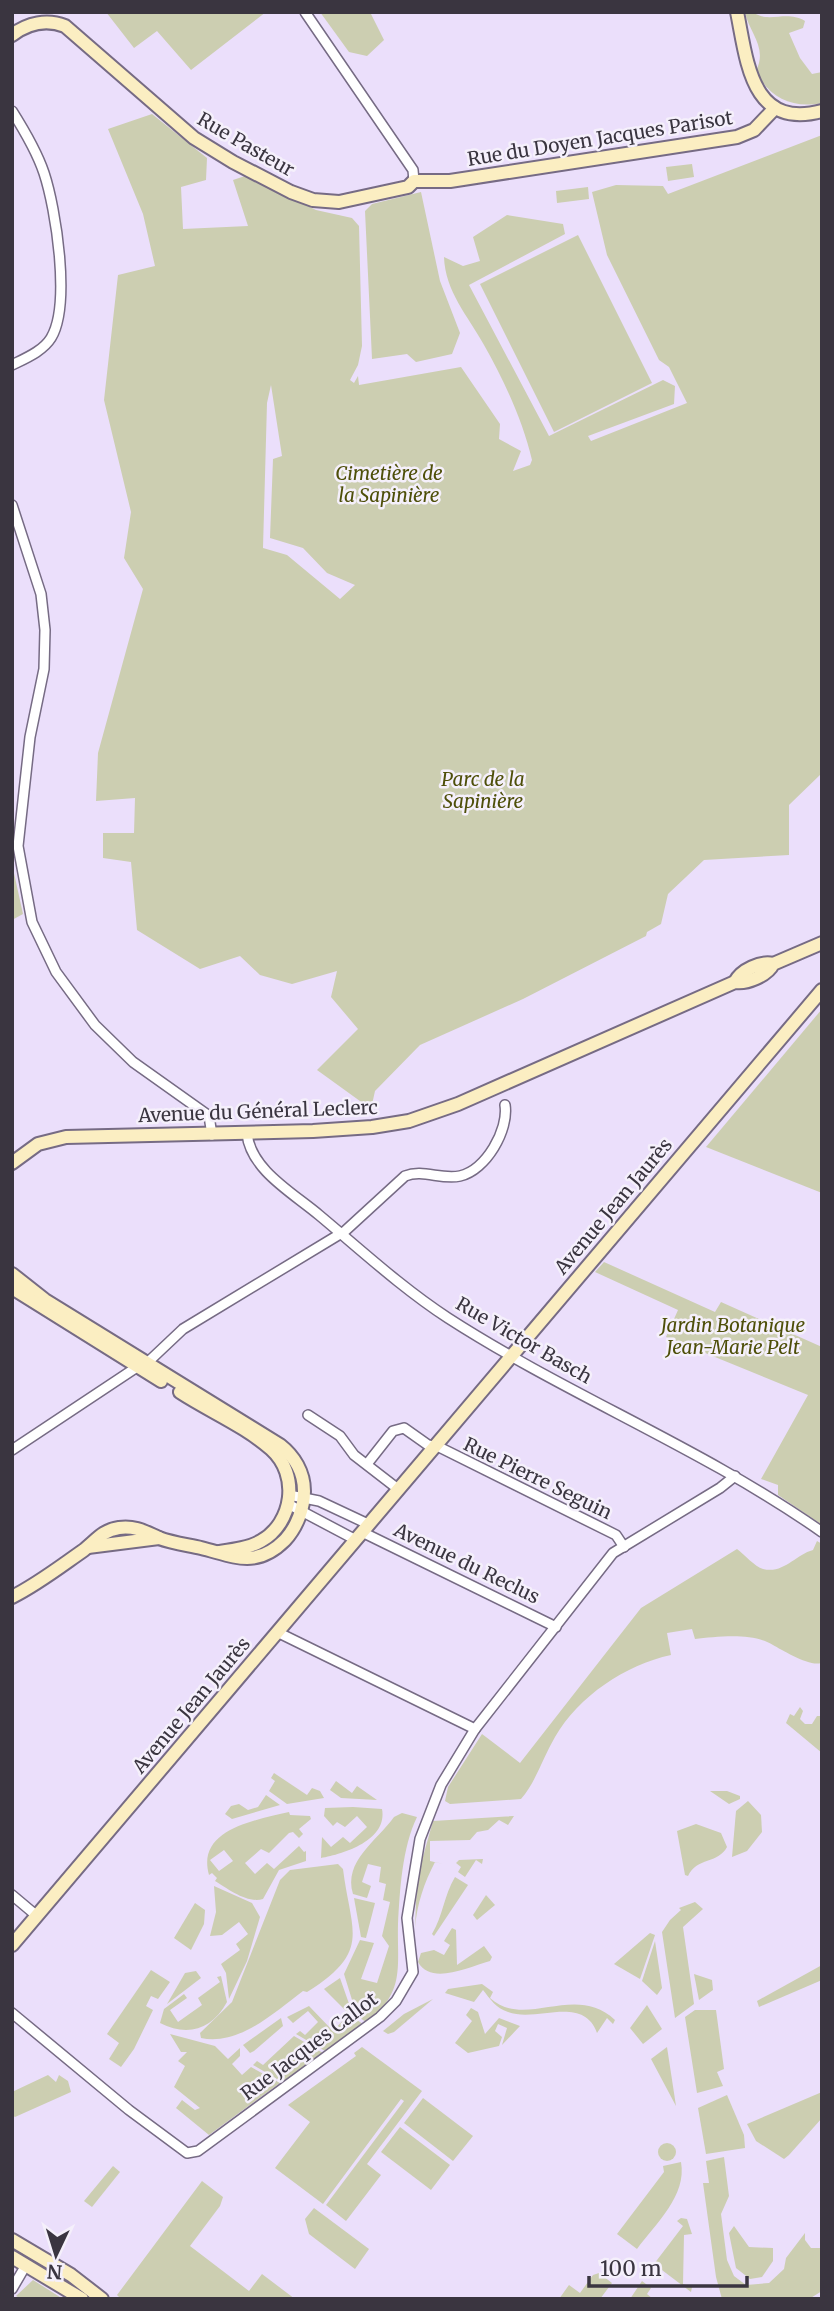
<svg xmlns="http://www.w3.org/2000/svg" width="834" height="2311" font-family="Merriweather,serif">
  <rect width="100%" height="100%" fill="#ebdffb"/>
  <!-- green -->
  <g fill="#ccceb1" fill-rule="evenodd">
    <polygon points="106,12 266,12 191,70 157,31 134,48"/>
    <polygon points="320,12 370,12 384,40 367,56 349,52"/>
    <path d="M745 12C756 12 757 16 765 17 780 18 791 13 805 21L803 28 789 33 800 58 812 74 822 72V103C793 109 769 98 756 71 768 47 749 33 745 12Z"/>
    <path d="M152 114 207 158 206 180 181 187 183 229 248 226 233 180 245 176 316 210 352 218 359 226 362 346 358 365 350 380 354 383 358 376 359 385 461 367 500 424 499 439 521 451 513 471 530 465 532 460C523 421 504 380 484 345 468 316 445 291 444 257L463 266 480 261 473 237 507 215 563 224 565 234 469 285 549 436 663 380 675 386 674 404 588 436 591 441 687 403 669 367 659 360 607 255 592 192 616 185 663 186 668 194 822 135V773L789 805V855L704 860 668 894 661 924 647 932 646 936 523 999 420 1045 375 1091 371 1109 317 1070 358 1029 331 997 337 971 292 984 260 975 240 956 200 969 137 930 131 862 103 858V833H134L135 798 96 801 98 753 143 589 124 558 131 512 104 400 118 275 155 266 143 214 108 129ZM271 385 282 456 273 459 270 538 303 548 327 573 355 585 340 599 287 555 263 548 267 403Z"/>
    <polygon points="692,164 694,177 668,181 666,167"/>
    <polygon points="588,187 589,199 557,203 556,191"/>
    <polygon points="421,192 440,281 460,333 452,354 416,362 407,354 372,359 365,211 372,204"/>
    <polygon points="578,235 652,383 554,432 480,284"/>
    <polygon points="12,864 23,914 12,920"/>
    <polygon points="822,1009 822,1193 706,1147"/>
    <polygon points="604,1262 715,1312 721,1302 822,1347 822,1525 778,1495 778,1485 761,1479 808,1395 666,1337 678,1310 595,1272"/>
    <path d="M817 1541 822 1544 821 1663C810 1667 782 1650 773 1645 752 1632 717 1637 695 1639L692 1629 667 1633 671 1655C625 1665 579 1696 555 1737 543 1757 536 1782 521 1799L450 1804 445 1801 448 1787 482 1734 520 1763 641 1608 737 1549C744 1554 755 1567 763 1569 784 1574 795 1555 813 1550Z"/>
    <polygon points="800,1707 803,1711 800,1719 805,1724 812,1724 817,1716 822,1716 822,1753 786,1723 790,1714 794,1716"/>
    <polygon points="274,1773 307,1795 312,1788 320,1791 324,1798 287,1804 269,1791 275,1781 271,1778"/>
    <polygon points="336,1781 352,1793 357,1786 377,1800 341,1798 330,1790"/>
    <polygon points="710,1791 727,1791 740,1796 740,1799 729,1804"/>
    <polygon points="266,1795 280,1805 232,1819 225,1814 231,1806 239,1804 248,1810 258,1807"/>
    <polygon points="748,1801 761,1815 762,1832 747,1851 732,1857 736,1811"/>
    <path d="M353 1807 382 1809C388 1840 344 1854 321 1858L322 1837 331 1847 343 1837 350 1843 367 1827 357 1816 345 1827 337 1822 333 1826 324 1816 325 1808Z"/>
    <path d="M289 1812 290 1815 310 1816 311 1819 299 1829 303 1834 299 1838 293 1832 289 1833 269 1853 261 1849 245 1863 255 1874 267 1863 274 1869 299 1846 304 1852 306 1851V1861L279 1870 263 1899C248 1904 228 1889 215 1881L217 1878 212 1873 209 1875C196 1829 256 1820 289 1812ZM224 1850 233 1861 219 1871 210 1860Z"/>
    <path d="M402 1813 417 1817C402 1848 400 1890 398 1924 397 1967 406 1993 366 2022L357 2016 344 1974 360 1940 374 1943 361 1979 377 1983 389 1946 382 1936 390 1902 383 1900 386 1884 379 1882 381 1867 368 1864 362 1882 371 1886 367 1898 353 1894C343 1861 377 1841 394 1817Z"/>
    <path d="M514 1816 508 1825 499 1820 488 1830 477 1832 470 1840 430 1841V1861L443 1864 435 1862C424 1883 417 1904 415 1928L417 1878 433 1821Z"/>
    <path d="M696 1824 721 1833 727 1847C718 1864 697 1857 688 1876L685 1875 677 1831Z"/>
    <polygon points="483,1859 482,1864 476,1860 465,1877 458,1872 461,1867 456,1863 459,1860"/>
    <path d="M338 1864 343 1869C351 1933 372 1951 307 1992L303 1991C275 2012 239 2046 201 2038L200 2033 232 2002 280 1880 290 1870Z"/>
    <path d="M455 1877 468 1885 434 1936 432 1934C443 1916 444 1895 455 1877Z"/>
    <polygon points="214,1886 252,1903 260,1917 247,1961 229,1999 226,1973 221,1964 240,1950 236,1944 248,1934 239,1922 222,1935 210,1936 216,1912"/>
    <polygon points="486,1895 495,1905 477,1920 473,1915"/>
    <polygon points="354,1898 375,1903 366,1938 361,1937"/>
    <polygon points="695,1902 703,1909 683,1927 694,2004 675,2018 662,1932 670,1920 681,1910 679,1908"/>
    <polygon points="195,1903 205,1910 204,1924 191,1950 174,1938"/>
    <path d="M452 1928 456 1930 457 1965 484 1946 492 1957 490 1961C466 1968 431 1985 418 1962L421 1953 434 1950 444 1955 450 1945 444 1941Z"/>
    <polygon points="650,1933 655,1935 640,1979 614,1964"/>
    <polygon points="655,1941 662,1988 657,1995 642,1981"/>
    <polygon points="822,1965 822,1980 759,2007 757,2001"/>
    <polygon points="151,1970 170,1982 158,1999 151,1996 146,2006 153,2010 134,2049 121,2067 109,2059 119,2043 107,2034"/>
    <polygon points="196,1971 201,1978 167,2004 185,1973"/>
    <polygon points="694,1974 712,1980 713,1990 699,2000"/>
    <path d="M221 1976 227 2002C212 2030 187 2037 160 2023L164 2009 184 1994 187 1998 170 2010 178 2022 202 2005 198 1998 220 1982 217 1977Z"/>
    <polygon points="340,1978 354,2018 363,2024 325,2051 296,2034 300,2031 305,2035 318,2022 308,2011 293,2023 287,2017 309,2006 333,2031 349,2014 324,1989"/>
    <path d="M482 1984 493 1992 490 1998C525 2030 575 1982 615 2020L613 2024 607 2018 597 2033C583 1994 537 2023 508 2012 496 2008 490 1999 483 1990L474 2002 445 1993 448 1989Z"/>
    <polygon points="433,1999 394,2032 388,2034 383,2031 404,2014"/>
    <polygon points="647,2005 662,2029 643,2044 630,2028"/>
    <polygon points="471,2008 478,2012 485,2034 499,2018 520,2026 502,2045 507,2028 498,2024 495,2031 502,2037 499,2046 468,2053 455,2043 472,2021 466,2015"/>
    <polygon points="695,2010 716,2010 724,2069 717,2072 723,2086 697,2093 685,2017"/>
    <polygon points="281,2018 283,2026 254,2051 250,2053 243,2045"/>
    <polygon points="170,2034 215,2046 228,2059 240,2048 240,2056 232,2064 242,2075 251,2067 280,2083 209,2135 176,2108 182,2100 195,2110 200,2108 174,2087 185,2066 178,2061 187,2052 181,2052"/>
    <polygon points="294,2036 323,2053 282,2082 253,2065 257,2061 263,2065"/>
    <polygon points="362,2047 422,2091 367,2164 381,2175 346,2221 326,2205 404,2101 401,2099 323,2204 275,2168 310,2122 288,2105 356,2056 354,2053"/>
    <polygon points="667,2047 676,2106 651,2059"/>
    <polygon points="48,2075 56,2082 59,2075 68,2081 71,2092 15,2117 12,2115 12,2092"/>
    <polygon points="822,2092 822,2118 789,2155 784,2159 756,2141 747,2124"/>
    <polygon points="727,2095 744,2135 745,2148 706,2154 698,2108"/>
    <polygon points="423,2098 473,2136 453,2161 404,2123"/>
    <polygon points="400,2127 450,2165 431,2190 381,2152"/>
    <circle cx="667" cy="2152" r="9"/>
    <polygon points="724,2157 729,2196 721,2214 727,2260 734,2276 746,2285 769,2283 784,2269 786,2258 805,2233 805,2240 811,2248 822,2248 822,2291 809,2299 722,2299 716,2277 703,2183 709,2183 706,2161"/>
    <path d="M681 2162C687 2196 656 2223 637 2249L617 2234 664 2172 663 2166Z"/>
    <polygon points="113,2166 120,2172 92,2207 84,2201"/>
    <polygon points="202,2181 223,2197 220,2206 190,2246 249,2291 262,2274 295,2299 121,2299 117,2295"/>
    <polygon points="314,2208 369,2249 355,2269 309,2234 305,2219"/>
    <polygon points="681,2218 687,2219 692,2234 684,2235 683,2284 692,2287 691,2292 654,2264 683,2226 677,2221"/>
    <polygon points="734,2226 749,2247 773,2248 773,2261 762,2277 750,2279 736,2268 729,2233"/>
    <polygon points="599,2273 612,2283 600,2299 559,2299 569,2285 580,2293 593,2275"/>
    <polygon points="33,2280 63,2299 21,2299 16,2296"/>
    <polygon points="642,2281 651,2288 647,2294 653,2299 630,2299"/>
  </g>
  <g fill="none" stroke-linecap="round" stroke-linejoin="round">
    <!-- street casing -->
    <g stroke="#766b84" stroke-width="12">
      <g id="street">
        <polyline points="305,12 413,170 414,181"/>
        <path d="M12 111C24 130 37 152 44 173 56 209 71 305 51 338 43 351 26 358 12 365"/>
        <polyline points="12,505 41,594 45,630 44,669 30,737 18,846 32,922 56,972 95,1025 133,1062 209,1116 212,1135"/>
        <path d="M247 1134C251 1170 293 1193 319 1215 361 1250 402 1288 448 1318 569 1396 704 1449 822 1532"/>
        <path d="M147 1363 183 1329 345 1231 405 1176C423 1169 441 1180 460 1176 486 1170 509 1130 505 1105"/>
        <polyline points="308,1415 340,1436 354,1455 398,1489"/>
        <polyline points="12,1450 137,1367"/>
        <polyline points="367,1464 393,1431 404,1428 428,1445 439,1447 616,1535 624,1547"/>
        <polyline points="289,1495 319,1501 368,1524"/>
        <polyline points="288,1504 356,1540"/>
        <polyline points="362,1532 556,1627"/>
        <polyline points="277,1632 475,1729"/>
        <polyline points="12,1895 37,1916"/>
        <polyline points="12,2013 129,2110 187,2153 198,2151 380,2017 396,2001 413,1972 407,1918 420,1839 441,1785 475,1729 613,1553 720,1488 735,1476"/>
        <polyline points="12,2289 26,2265"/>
      </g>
    </g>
    <!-- secondary casing -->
    <g stroke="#766b84" stroke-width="16">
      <g id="secondary">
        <path d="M737 12C747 61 751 130 822 111"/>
        <path d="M12 35C28 23 47 19 65 26L194 138 233 162 291 192 313 200 339 202 408 187 414 181H450L737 137 754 130 775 108"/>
        <path d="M735 982C741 970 761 961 773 964"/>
        <path d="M12 1163 38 1144 66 1137 313 1131 372 1127 409 1121 458 1104 735 982C747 984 768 975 773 964L822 943"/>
        <path d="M12 1274 45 1300 280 1445C294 1456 304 1472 304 1491 304 1508 297 1527 285 1540 256 1569 234 1556 201 1548 188 1545 172 1543 159 1538 145 1532 137 1526 119 1528 101 1531 97 1540 84 1550 61 1566 38 1584 12 1597"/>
        <polyline points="12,1288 161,1381"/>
        <path d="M180 1392C209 1411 245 1426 271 1449 300 1475 293 1523 261 1541 249 1548 233 1550 219 1552"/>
        <polyline points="88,1547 159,1538"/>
        <polyline points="12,1945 822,990"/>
        <polyline points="12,2240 71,2275 102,2299"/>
        <polyline points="12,2257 82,2299"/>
      </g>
    </g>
    <!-- street -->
    <use href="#street" stroke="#fff" stroke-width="9"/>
    <!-- secondary -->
    <use href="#secondary" stroke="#fbeec2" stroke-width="12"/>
  </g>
  <g text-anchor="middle" stroke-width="5" stroke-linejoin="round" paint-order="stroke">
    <!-- street labels -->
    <g font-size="19" fill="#3a3540" stroke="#f5f0fb">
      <text transform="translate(600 138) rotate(-9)" y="7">Rue du Doyen Jacques Parisot</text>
      <text transform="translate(246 144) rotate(30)" y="7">Rue Pasteur</text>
      <text transform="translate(258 1111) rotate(-2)" y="7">Avenue du Général Leclerc</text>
      <text transform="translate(613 1206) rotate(-50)" y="7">Avenue Jean Jaurès</text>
      <text transform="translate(524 1340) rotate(30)" y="7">Rue Victor Basch</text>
      <text transform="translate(538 1478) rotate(26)" y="7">Rue Pierre Seguin</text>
      <text transform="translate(467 1563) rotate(26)" y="7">Avenue du Reclus</text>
      <text transform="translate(191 1705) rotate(-50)" y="7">Avenue Jean Jaurès</text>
      <text transform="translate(309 2046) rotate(-37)" y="7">Rue Jacques Callot</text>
    </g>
    <!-- park labels -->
    <g font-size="19" font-style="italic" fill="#4e4f09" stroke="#f5f0fb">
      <text x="389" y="480">Cimetière de<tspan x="389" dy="22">la Sapinière</tspan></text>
      <text x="483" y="786">Parc de la<tspan x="483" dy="22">Sapinière</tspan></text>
      <text x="733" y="1332">Jardin Botanique<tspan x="733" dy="22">Jean-Marie Pelt</tspan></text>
    </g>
  </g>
  <!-- border -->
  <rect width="834" height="2311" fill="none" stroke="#3a3540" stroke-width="28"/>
  <!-- north arrow -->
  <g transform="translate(56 2255) rotate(184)" stroke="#f5f0fb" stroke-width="5" paint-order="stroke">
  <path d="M0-5L12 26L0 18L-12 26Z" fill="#3a3540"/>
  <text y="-10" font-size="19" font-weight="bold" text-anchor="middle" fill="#3a3540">N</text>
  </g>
  <!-- scale -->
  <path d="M589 2276v10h158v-10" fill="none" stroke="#3a3540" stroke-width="3.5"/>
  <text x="600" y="2276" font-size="21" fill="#3a3540" stroke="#f5f0fb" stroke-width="5" paint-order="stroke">100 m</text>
</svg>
